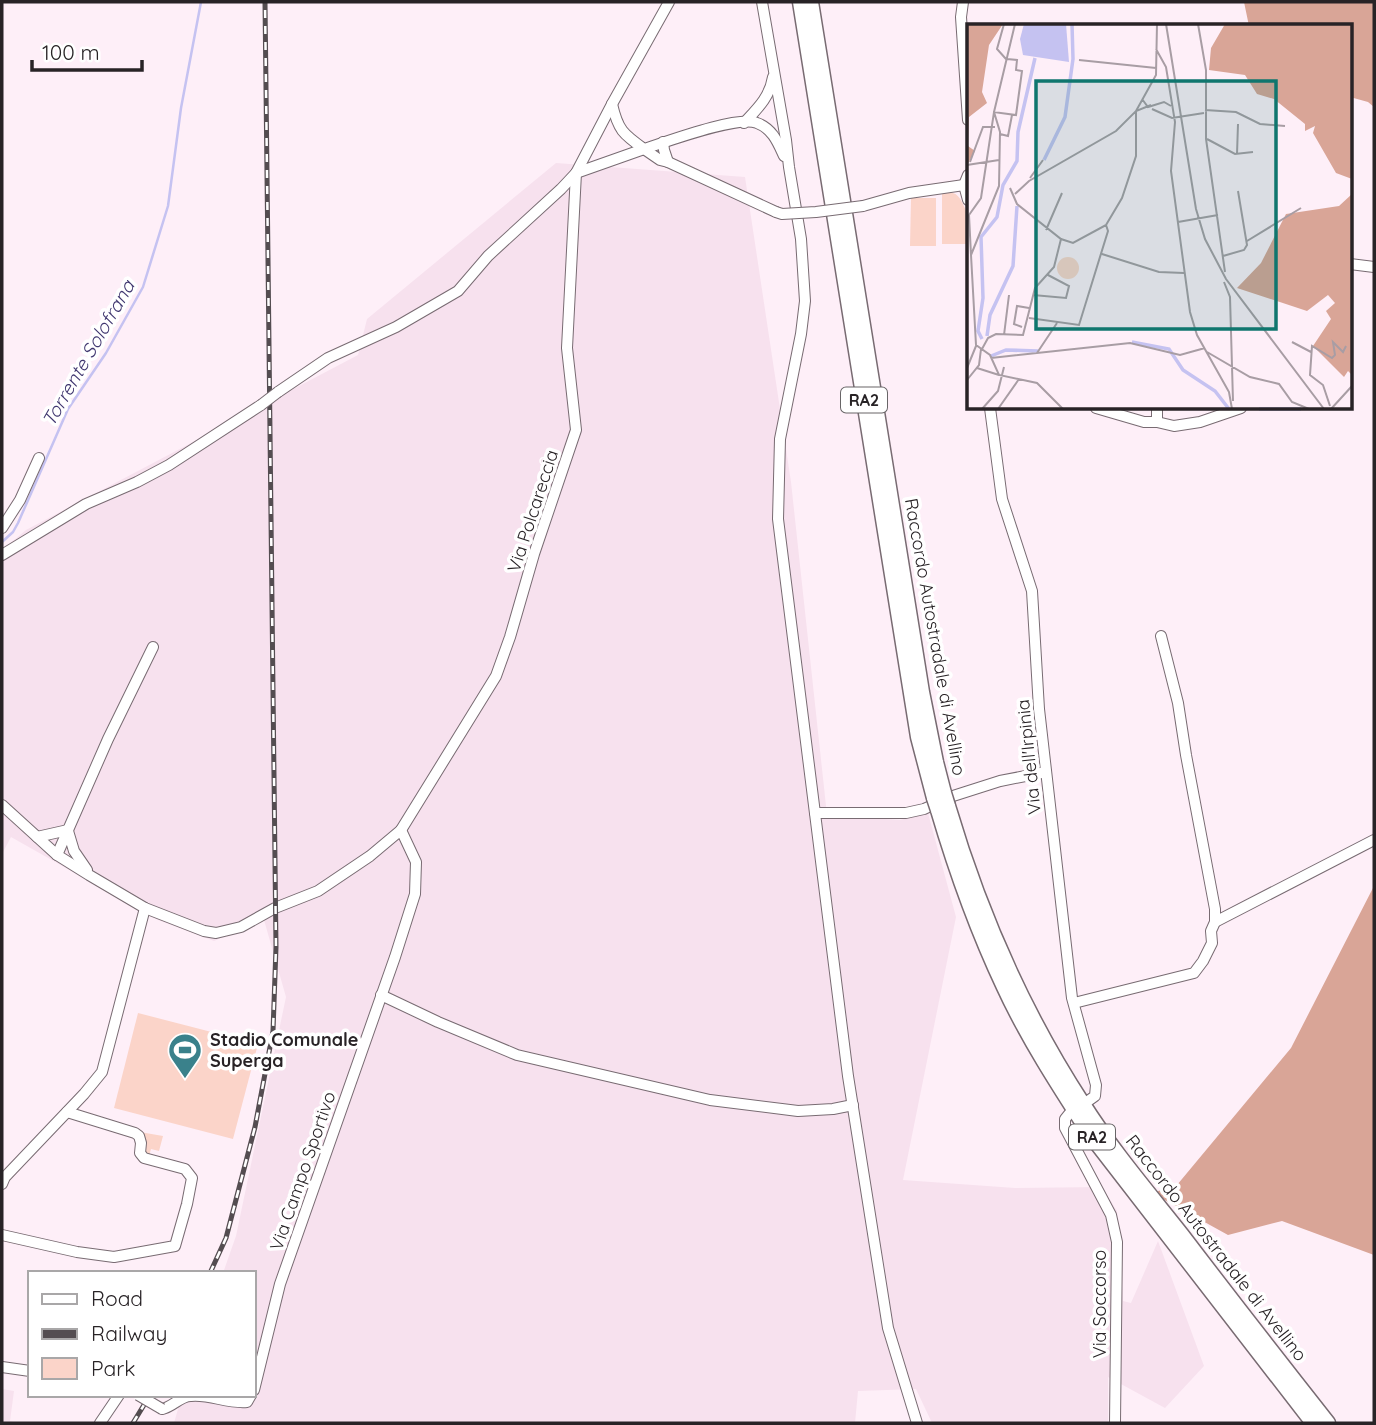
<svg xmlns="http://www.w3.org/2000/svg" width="1376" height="1425" font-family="Quicksand,sans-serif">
  <rect width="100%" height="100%" fill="#feeff8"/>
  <!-- built -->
  <g fill="#f7e1ee">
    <polygon points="556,163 745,177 791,482 827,815 900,820 928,813 956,917 903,1180 1015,1188 1102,1187 1117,1211 1123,1301 1131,1303 1158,1241 1204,1366 1165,1408 1108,1377 1108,1423 932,1423 916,1389 858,1391 855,1423 174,1423 182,1395 254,1395 254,1273 223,1273 236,1236 286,997 264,920 214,941 158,920 11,837 2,854 2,550 26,530 358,355 367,319"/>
    <polygon points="2,1389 14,1391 10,1421 17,1423 2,1423"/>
  </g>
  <!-- green -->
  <g fill="#fbd4c9">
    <path d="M942 193C946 193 949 192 953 193 961 195 965 209 968 216V244H942Z"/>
    <polygon points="911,198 936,198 936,246 910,246"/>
    <polygon points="138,1013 258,1044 233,1139 114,1108"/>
    <polygon points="140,1132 163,1136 159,1151 151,1149 149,1156 145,1153 146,1141"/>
  </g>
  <!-- forest -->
  <g fill="#d9a597">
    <polygon points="1244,2 1374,2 1374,107 1368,102 1350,97 1350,26 1249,26"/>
    <polygon points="1374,886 1374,1255 1282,1221 1228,1235 1152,1193 1177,1185 1291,1048"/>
  </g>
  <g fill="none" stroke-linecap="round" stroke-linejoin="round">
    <!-- stream -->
    <polyline stroke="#c5c2f1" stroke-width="2.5" points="2,542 13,532 18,523 68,409 106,353 143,287 168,206 181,108 201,2"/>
    <!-- minor casing -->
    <g stroke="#786b72" stroke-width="12">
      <g id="minor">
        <polyline points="762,2 786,140 789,167 801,239 805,301 801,334 780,439 778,519 848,1076 888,1328 917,1423"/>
        <polyline points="963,2 961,17 968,120"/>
        <path d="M612 104C618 130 623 134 644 149 666 142 738 115 757 123 773 129 778 143 784 156"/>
        <path d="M744 123C757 109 770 97 773 77"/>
        <polyline points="668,162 776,212"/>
        <polyline points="968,175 964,185 968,200"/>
        <polyline points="863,206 909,193 964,185"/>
        <polyline points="1350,264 1374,267"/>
        <polyline points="278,392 328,358 396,327 458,291 488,256 561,189 576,173 644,149 660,160 668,162 664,150 663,142"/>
        <polyline points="990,408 1002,499 1032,591 1039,709 1072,998 1096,1085 1095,1096 1088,1101"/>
        <polyline points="1096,408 1144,422 1157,422 1174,426 1200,422 1241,408"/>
        <polyline points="1157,422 1157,408"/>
        <polyline points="2,528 20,500 39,458"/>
        <polyline points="2,555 86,504 137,482 169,465 261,405"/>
        <polyline points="2,805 57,855 89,875 145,908 204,931 216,933 241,927 275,908 318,891 370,856 401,830 416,862 415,894 395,957 280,1284 254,1390"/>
        <polyline points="815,813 906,813 924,809 953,796 1000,781 1046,772"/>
        <polyline points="401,830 496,676 510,637 534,554 576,430 567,348 576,173 612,104 669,2"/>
        <polyline points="68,831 74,851 87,870"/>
        <polyline points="37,837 68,830"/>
        <polyline points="57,855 108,739 153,647"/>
        <polyline points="1215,922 1374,840"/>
        <polyline points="381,995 438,1022 517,1055 710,1100 798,1111 833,1109 853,1105"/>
        <polyline points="1074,1003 1194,973 1203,961 1212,943 1211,931 1215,922 1215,909 1186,755 1178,703 1161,636"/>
        <polyline points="1069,1114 1065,1119 1065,1128 1111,1215 1117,1242 1115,1423"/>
        <polyline points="2,1184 5,1177 84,1094 102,1072 145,908"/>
        <polyline points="2,1235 77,1252 114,1257 175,1246 187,1204 192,1178 185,1169 144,1158 140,1153 141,1143 139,1136 135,1133 67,1112"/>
        <polyline points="2,1367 30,1371"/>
        <path d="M162 1409C173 1407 180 1396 191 1396 210 1394 228 1404 247 1402L251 1395"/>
        <polyline points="100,1423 119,1395"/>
      </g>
    </g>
    <!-- highway casing -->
    <g stroke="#786b72" stroke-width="17">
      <g id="highway">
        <polyline points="800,2 918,737 934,798"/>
        <polyline points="811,2 922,692 936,762 944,793"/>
        <path d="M948 806C979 911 1023 1012 1083 1104 1112 1150 1148 1192 1182 1235 1230 1298 1279 1361 1328 1423"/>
        <path d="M938 810C956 871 977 930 1004 987 1028 1039 1060 1088 1091 1136L1313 1423"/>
      </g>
    </g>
    <!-- minor -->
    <use href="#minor" stroke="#fff" stroke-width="10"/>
    <!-- highway -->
    <use href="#highway" stroke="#fff" stroke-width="14"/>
    <!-- rail casing -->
    <g stroke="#544d51" stroke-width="5">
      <g id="rail">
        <polyline points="210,1273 226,1238 255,1127 273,1031 276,947 265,2"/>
        <polyline points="133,1423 150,1395"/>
      </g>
    </g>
    <!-- rail -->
    <use href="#rail" stroke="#fff" stroke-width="2.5" stroke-dasharray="8" stroke-linecap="butt"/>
    <!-- minor-bridge casing -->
    <g stroke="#786b72" stroke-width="12" stroke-linecap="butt">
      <g id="minor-bridge">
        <polyline points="776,212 782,214 816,212 863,206"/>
        <polyline points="261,405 278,392"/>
        <polyline points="138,1395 162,1409"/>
      </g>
    </g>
    <!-- highway-bridge casing -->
    <g stroke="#786b72" stroke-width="17" stroke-linecap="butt">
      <g id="highway-bridge">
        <polyline points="944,793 948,806"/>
        <polyline points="934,798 938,810"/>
      </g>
    </g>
    <!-- minor-bridge -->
    <use href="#minor-bridge" stroke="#fff" stroke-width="10"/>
    <!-- highway-bridge -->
    <use href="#highway-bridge" stroke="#fff" stroke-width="14"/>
  </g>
  <!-- icons -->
  <defs>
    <g id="stadium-pin" transform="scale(1.75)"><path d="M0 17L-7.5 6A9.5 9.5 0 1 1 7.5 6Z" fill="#3a818b" stroke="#fff"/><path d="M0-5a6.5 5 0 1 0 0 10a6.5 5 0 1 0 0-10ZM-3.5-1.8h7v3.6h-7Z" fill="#fff"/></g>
  </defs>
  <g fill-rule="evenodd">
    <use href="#stadium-pin" x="185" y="1050"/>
  </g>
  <g text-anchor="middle" stroke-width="7" stroke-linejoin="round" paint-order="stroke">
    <!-- shield labels -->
    <g fill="#fff" stroke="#686567" stroke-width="2">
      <rect x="841" y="387.5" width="46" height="25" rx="5"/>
      <rect x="1069" y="1124.5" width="46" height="25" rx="5"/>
    </g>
    <g font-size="16" font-weight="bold" fill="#282326">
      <text x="864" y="406">RA2</text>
      <text x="1092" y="1143">RA2</text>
    </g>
    <!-- street labels -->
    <g font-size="18" fill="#282326" stroke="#fff">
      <text transform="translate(533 511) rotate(-72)" y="6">Via Polcareccia</text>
      <text transform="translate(935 637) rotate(80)" y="6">Raccordo Autostradale di Avellino</text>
      <text transform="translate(1029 757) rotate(-96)" y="6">Via dell'Irpinia</text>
      <text transform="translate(303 1171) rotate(-71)" y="6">Via Campo Sportivo</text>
      <text transform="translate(1216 1248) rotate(52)" y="6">Raccordo Autostradale di Avellino</text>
      <text transform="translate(1100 1304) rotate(-90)" y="6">Via Soccorso</text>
    </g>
    <!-- poi labels -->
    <g font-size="18" font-weight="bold" fill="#282326" stroke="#fff" text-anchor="start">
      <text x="210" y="1046">Stadio Comunale<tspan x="210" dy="21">Superga</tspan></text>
    </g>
    <!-- water labels -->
    <g font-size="19" font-style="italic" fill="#403770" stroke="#fff">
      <text transform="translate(88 353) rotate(-60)" y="7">Torrente Solofrana</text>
    </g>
  </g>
  <!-- overview -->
  <g transform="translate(967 24)">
    <rect width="385" height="385" fill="#feeff8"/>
    <path d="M90 244a11 11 0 1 1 22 0a11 11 0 1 1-22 0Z" fill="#fbd4c9"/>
    <path d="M0 0H36L22 21 15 68 20 79 2 93 1 122 8 127 0 141ZM258 0H385V155L369 149 346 109 348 102 338 107V100L307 75 290 70 278 51 242 46 244 24ZM385 170V351L381 347 377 353 346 322 364 295 359 287 368 279 361 271 340 287 270 264 294 239 319 190 372 182Z" fill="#d9a597"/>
    <path d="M57 0H99L102 38 56 31 53 15Z" fill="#c5c2f1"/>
    <path fill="none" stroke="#c5c2f1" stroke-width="3.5" d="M77 136 98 93 106 35 105 0M20 312 23 291 46 242 50 182M15 315 11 307 16 274 14 213 30 193 36 161 50 137 51 108 68 34M165 318 202 325 216 346 248 367 262 385M24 332 39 326 71 327M292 385H334"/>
    <path fill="none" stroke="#a89da4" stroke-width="2" d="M37 0 30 25 39 35M48 0 27 88 33 108 32 162 4 231 9 321 23 331 32 351 70 359 96 385M199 0 229 185 238 215 259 255 357 385M231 0 239 46V115L258 248M189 25 199 43 208 98 204 147 223 288 230 311 262 368 265 385M112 36 189 44M175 75 181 83 197 78 204 82M185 85 205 94 237 89M238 86 269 88 293 100 318 102M33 110 41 112 45 91M240 115 268 130 286 128M270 130 271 100M3 138 16 103H28M0 141 32 136M63 154 76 136M43 164 50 180 94 215 106 219 139 201 141 207 112 301 62 294M48 170 62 157 149 107 169 87 184 81M211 198 251 191M139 201 155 174 169 132V87L189 51 190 0M79 206 95 169M280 217 334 184M135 230 192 248 217 249M4 231 2 191 14 174 27 88 49 91 55 47 49 46 50 36 40 35M256 232 277 226 280 221 271 167M257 258 263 273 266 377M66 271 99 274 102 262 81 251M55 303 47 300 50 282 62 284M37 311 42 271M325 318 344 328M15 325 21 314 29 310 56 311 68 264 87 243 94 215M240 328 283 353 312 360 325 378 342 385M70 329 90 299M24 334 163 319 213 331 238 324M0 344 9 322M10 344 32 351M0 356 12 341 14 325M363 382 356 361 343 351 345 322 365 334 368 331 366 318 376 328 379 322M15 385 31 367 37 343M31 385 52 355M364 385 385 362"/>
    <path fill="#0f766e" fill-opacity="0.15" stroke="#0f766e" stroke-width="3.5" d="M69 57H309V305H69Z"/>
    <rect width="385" height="385" fill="none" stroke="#282326" stroke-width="3.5"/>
  </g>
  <!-- border -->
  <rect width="1376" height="1425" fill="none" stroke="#282326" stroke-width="7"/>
  <!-- legend -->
  <rect x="28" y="1271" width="228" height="126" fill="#ffffff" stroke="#a9a7a8" stroke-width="2"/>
  <rect x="42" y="1294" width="35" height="10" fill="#ffffff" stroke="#a9a7a8" stroke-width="2"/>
  <text x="91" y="1306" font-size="21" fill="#282326">Road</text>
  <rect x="42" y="1329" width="35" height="10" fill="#544d51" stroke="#a9a7a8" stroke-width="2"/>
  <text x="91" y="1341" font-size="21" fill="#282326">Railway</text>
  <rect x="42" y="1358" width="35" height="21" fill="#fbd4c9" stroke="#a9a7a8" stroke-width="2"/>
  <text x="91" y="1376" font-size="21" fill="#282326">Park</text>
  <!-- scale -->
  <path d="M32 60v10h110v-10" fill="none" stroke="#282326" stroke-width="3.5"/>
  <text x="42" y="60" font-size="21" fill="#282326" stroke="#ffffff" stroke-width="5" paint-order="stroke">100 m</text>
</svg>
